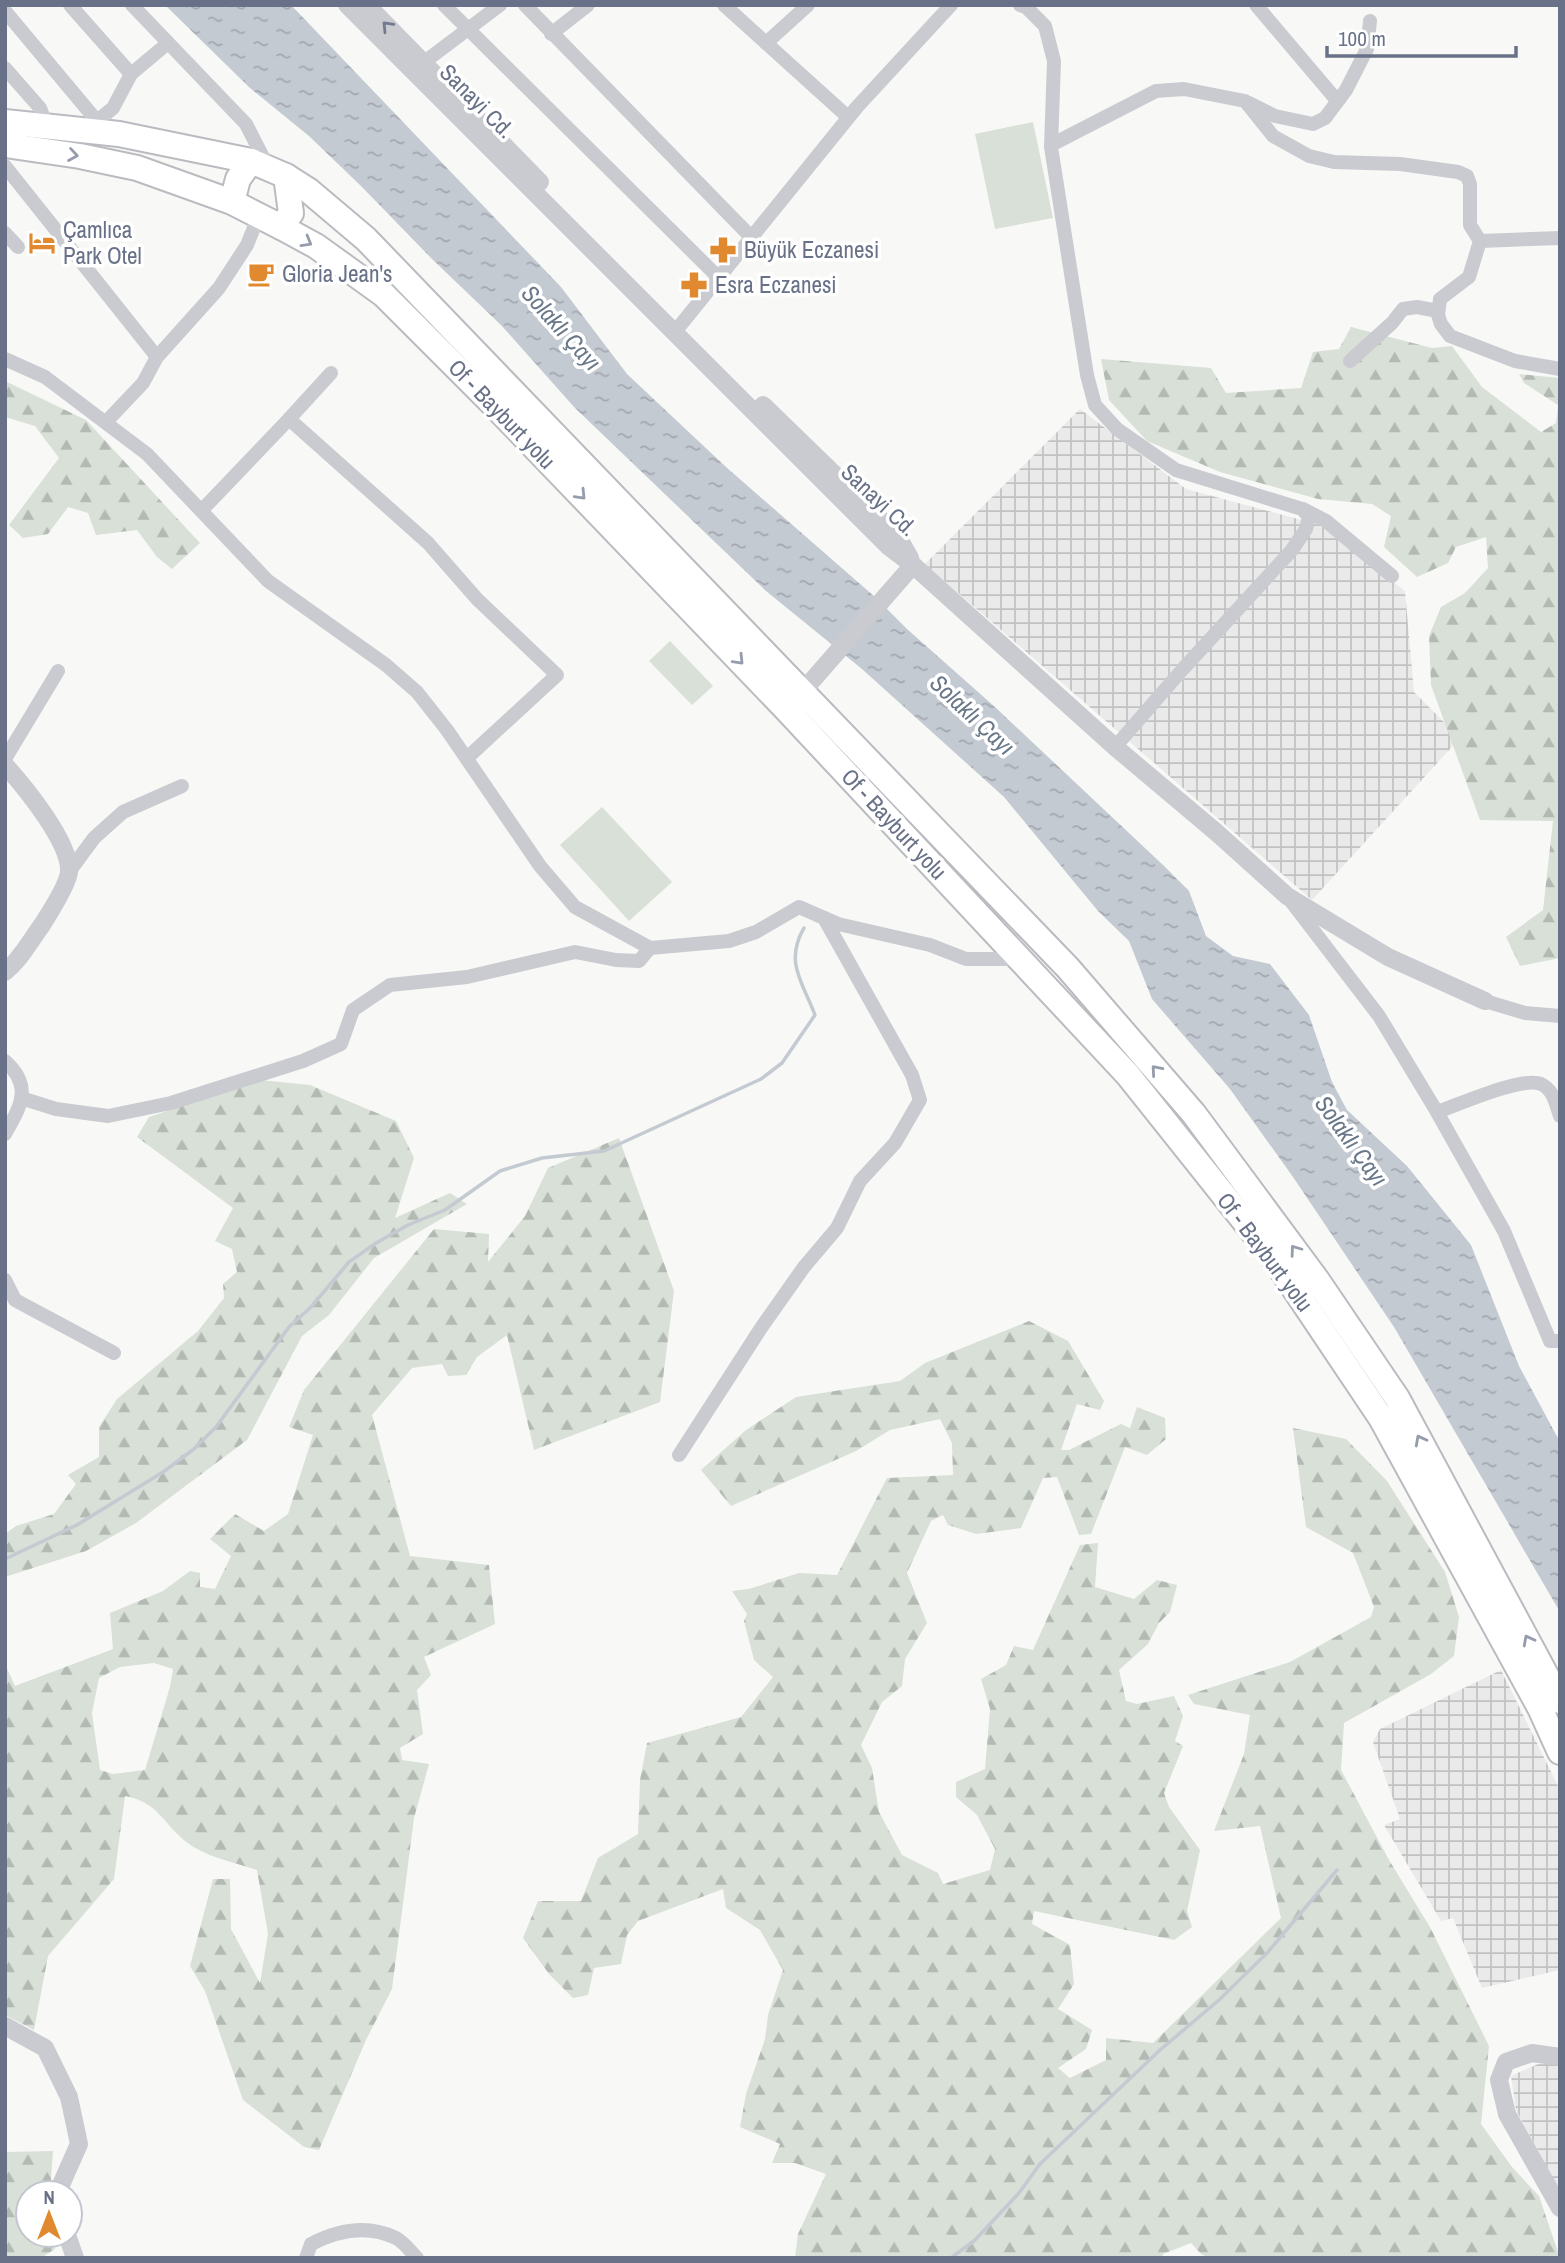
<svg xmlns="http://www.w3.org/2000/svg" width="1565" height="2263" font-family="'Archivo Narrow',sans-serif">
  <defs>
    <pattern id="industrial-grid" width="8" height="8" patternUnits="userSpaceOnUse" patternTransform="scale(1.75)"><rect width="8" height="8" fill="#e9eae9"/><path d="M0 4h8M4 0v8" fill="none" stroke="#c1c2c2"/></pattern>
    <pattern id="forest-firs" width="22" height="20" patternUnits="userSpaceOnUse" patternTransform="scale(1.75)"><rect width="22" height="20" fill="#d8e0d7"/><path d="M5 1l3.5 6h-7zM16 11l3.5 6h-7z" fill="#b3bab4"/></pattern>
    <pattern id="water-ripples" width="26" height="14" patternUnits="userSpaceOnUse" patternTransform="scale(1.75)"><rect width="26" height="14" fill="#c4cad2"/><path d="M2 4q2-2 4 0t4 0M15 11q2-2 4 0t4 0" fill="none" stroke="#a3a8b0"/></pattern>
  </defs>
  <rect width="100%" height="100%" fill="#f8f9f6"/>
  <!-- industrial -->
  <g fill="url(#industrial-grid)">
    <polygon points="1080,409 1186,489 1320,525 1405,591 1414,692 1460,738 1312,900 925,564"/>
    <polygon points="1501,1670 1560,1790 1560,1970 1482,1988 1453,1918 1441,1921 1384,1825 1400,1819 1373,1742 1380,1729"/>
    <polygon points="1538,2064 1560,2064 1560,2191 1516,2110 1511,2076"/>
  </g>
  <!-- forest -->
  <g fill="url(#forest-firs)" fill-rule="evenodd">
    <polygon points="1351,327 1432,348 1452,346 1482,387 1541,432 1556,423 1558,405 1524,383 1519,374 1560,378 1560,958 1520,966 1506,937 1543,910 1553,821 1480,820 1431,685 1429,636 1441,607 1465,593 1488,568 1486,537 1456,547 1448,563 1417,577 1384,547 1391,516 1372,504 1318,499 1220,472 1147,441 1109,400 1101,359 1211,368 1226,393 1301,388 1313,352 1339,349"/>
    <polygon points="5,381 86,420 200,543 172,569 157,557 137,530 96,535 88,513 68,507 48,534 23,538 9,525 59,458 35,426 5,417"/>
    <polygon points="260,1080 310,1085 396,1121 414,1158 395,1218 450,1193 467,1204 374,1258 329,1315 302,1336 247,1440 136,1523 86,1551 5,1577 5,1534 16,1526 54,1514 76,1484 68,1475 99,1457 99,1427 117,1399 198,1331 224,1298 223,1284 237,1272 232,1249 215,1241 233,1208 137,1137 149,1117"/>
    <path d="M619 1138 674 1291 660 1402 534 1450 507 1335 477 1357 466 1375 448 1376 442 1364 412 1368 372 1415 410 1556 489 1565 495 1624 424 1657 431 1675 417 1690 423 1734 400 1748 402 1760 429 1764 414 1818 392 1989 366 2040 319 2150 304 2147 243 2100 205 1991 190 1966 213 1879H230L231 1929 260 1983 268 1934 257 1870C233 1862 205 1857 185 1841 161 1821 159 1803 125 1796L114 1879 48 1956 34 2030 5 2015V1664L15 1686 113 1649 110 1613 163 1591 190 1571 200 1573V1587L215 1589 231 1556 210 1539 235 1514 264 1531 288 1514 313 1435 289 1427 304 1390 434 1229 489 1234 488 1262 525 1216 548 1168ZM154 1663 173 1669 170 1687 145 1770 113 1774 100 1770 92 1713 99 1678 120 1667Z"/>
    <polygon points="1029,1321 1068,1341 1104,1401 1100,1410 1077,1404 1061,1450 1069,1450 1121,1424 1130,1428 1137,1407 1165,1418 1166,1439 1147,1455 1125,1447 1091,1534 1079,1535 1057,1477 1043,1478 1021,1528 976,1534 948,1525 943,1515 931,1521 907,1573 927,1623 905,1659 902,1686 882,1702 861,1745 872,1768 879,1812 902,1855 938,1873 943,1884 990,1870 995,1849 977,1815 956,1797 956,1782 985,1769 990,1709 981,1679 1006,1665 1014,1646 1033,1650 1080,1545 1098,1543 1095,1587 1134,1599 1157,1580 1177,1585 1170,1612 1159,1623 1148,1644 1119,1670 1126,1701 1137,1704 1174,1696 1183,1716 1175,1741 1183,1746 1164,1793 1169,1807 1200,1850 1187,1911 1192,1927 1174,1940 1034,1911 1032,1924 1070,1945 1074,1984 1058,2009 1092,2030 1086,2049 1058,2068 1070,2078 1106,2060 1106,2038 1153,2043 1281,1918 1260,1826 1214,1831 1244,1754 1250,1715 1194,1704 1188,1695 1290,1662 1371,1617 1374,1607 1353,1553 1306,1527 1293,1428 1346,1439 1387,1481 1445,1572 1459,1617 1454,1656 1431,1674 1344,1723 1341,1770 1389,1860 1430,1927 1489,2046 1481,2124 1512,2167 1539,2196 1560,2258 1209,2258 1201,2254 1191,2243 1163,2254 1162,2258 795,2258 798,2234 826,2174 795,2163 772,2163 780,2144 740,2127 746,2094 765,2039 768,2015 783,1970 760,1930 726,1908 723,1889 638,1921 627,1935 621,1964 594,1968 588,1995 573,1998 549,1974 523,1938 538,1901 581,1901 598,1858 638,1834 640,1780 647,1743 741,1717 773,1677 754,1660 744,1621 747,1614 732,1591 749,1589 799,1573 837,1575 887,1478 953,1475 952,1443 940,1419 890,1430 856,1451 731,1506 701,1470 746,1430 796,1397 900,1381 925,1363"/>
    <polygon points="53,2151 50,2193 28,2193 28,2235 53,2235 55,2249 41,2258 5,2258 5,2152"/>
  </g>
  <!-- pitch -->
  <g fill="#d8e0d7">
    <polygon points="1033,122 1053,218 995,229 975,134"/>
    <polygon points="670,641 713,686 692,705 649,661"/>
    <polygon points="602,807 672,882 629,921 560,845"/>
  </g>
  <!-- water -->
  <polygon fill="url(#water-ripples)" points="165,5 291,5 561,287 627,374 726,467 875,597 907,629 995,707 1163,865 1189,891 1206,936 1233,956 1270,964 1309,1015 1332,1082 1347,1110 1407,1166 1471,1245 1519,1366 1560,1442 1560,1612 1394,1327 1293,1177 1230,1089 1152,999 1129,941 1098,911 1004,797 862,669 766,591 575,408 501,325 432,259 361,186 309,136 250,88"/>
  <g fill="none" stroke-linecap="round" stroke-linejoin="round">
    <!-- stream -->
    <g stroke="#c4cad2" stroke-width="3.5">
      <path d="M5 1559 77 1525 163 1472 194 1449 216 1427 289 1327 311 1307 349 1262 376 1243 408 1225 445 1210 500 1171 542 1158 604 1151 761 1079 782 1063 815 1015C803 983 784 962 804 928"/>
      <polyline points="951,2258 975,2240 1019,2193 1040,2164 1160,2050 1219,2000 1267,1953 1337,1870"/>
    </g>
    <!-- trunk casing -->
    <g stroke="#babbc0" stroke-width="28">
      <g id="trunk">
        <polyline points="5,122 119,134 251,161 286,176 308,190 366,239 1068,968 1194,1114 1317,1280 1397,1398 1560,1701"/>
        <polyline points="5,145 80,156 137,168 232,202 281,227 316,246 384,295 494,405 786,709 1128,1075 1273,1257 1381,1418 1540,1708 1560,1752"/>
        <polyline points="232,202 238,179 251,161"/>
        <polyline points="281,227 291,213 286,176"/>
      </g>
    </g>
    <!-- minor -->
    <g stroke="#cacbd0" stroke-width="14">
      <polyline points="70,5 131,74 113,108 97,121"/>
      <polyline points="132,5 246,124 268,167"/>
      <polyline points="444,5 718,277"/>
      <polyline points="525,5 751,237"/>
      <polyline points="724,5 848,117"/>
      <polyline points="1020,5 1026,7 1045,26 1054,61 1051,147 1087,375 1095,405 1117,429 1176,470 1302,509 1309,517 1306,529 1292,550 1182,670 1115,747"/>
      <polyline points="1256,5 1334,97 1340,98 1346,90 1367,49 1370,21"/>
      <polyline points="5,11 97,121 96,131"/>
      <polyline points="551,34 588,5"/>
      <polyline points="766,43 808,5"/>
      <polyline points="423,63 500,5"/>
      <polyline points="5,68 40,108 47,127"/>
      <polyline points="131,74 168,43"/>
      <polyline points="1249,103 1275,116 1313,124 1325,118 1340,98"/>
      <polyline points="1051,145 1156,91 1184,89 1245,101 1273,136 1309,156 1334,162 1400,164 1458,172 1467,176 1470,184 1470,225 1480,241 1469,277 1440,299 1438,315 1441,324 1450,336 1515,361 1560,369"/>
      <polyline points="5,166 157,357"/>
      <polyline points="5,233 18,247"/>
      <polyline points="1480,241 1560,238"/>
      <polyline points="674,333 857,107 951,5"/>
      <polyline points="5,359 45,377 147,454 268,581 386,665 417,692 447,730 540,866 575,907 650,948"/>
      <polyline points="1350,361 1392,323 1403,309 1417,307 1438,311"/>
      <polyline points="289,419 331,373"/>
      <polyline points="106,422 143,383 157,357 219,288 247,245 259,215"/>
      <polyline points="1303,509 1326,521 1392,576"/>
      <polyline points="202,510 289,419 428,543 477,599 557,675 467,758"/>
      <polyline points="5,759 58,671"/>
      <polyline points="69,872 94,838 123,812 182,786"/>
      <polyline points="1290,900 1379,1016 1437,1112 1504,1231 1550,1341 1560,1341"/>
      <polyline points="1485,1001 1525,1013 1560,1016"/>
      <path d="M5 1061C33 1086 21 1106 5 1134"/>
      <polyline points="21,1098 56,1109 108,1116 171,1103 303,1061 341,1044 353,1010 390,985 467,977 575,952 616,960 639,961 650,948 729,941 756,932 799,907 838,924 930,945 966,959 1019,959"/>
      <path d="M1437 1112C1458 1105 1522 1076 1541 1084 1554 1090 1556 1105 1560 1116"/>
      <polyline points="5,1280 15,1300 114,1353"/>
      <polyline points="679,1455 761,1328 804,1267 837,1228 860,1181 895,1143 920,1100 912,1075 824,918"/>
      <path d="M306 2258 311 2244C338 2230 367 2224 396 2238 404 2242 411 2252 417 2258"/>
    </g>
    <!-- tertiary -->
    <g stroke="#cacbd0" stroke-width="18">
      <polyline points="347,5 888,546 913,565 1115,747 1216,832 1287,896 1388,957 1485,1001"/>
      <polyline points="367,5 540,182"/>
      <polyline points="763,405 897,535 910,558"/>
      <polyline points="796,699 913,565"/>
      <path d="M5 765C24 786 71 843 69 872 68 884 49 914 42 925 30 941 21 959 5 972"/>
      <polyline points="5,2026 45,2048 69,2097 79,2144 60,2187 60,2193"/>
      <polyline points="1560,2057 1532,2053 1506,2062 1499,2080 1507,2114 1560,2208"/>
      <polyline points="67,2235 75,2258"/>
    </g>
    <!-- trunk -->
    <use href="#trunk" stroke="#fff" stroke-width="24"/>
  </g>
  <!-- one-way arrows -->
  <defs><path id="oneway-chevron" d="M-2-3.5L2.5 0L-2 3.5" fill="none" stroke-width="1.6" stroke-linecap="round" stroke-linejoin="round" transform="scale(1.75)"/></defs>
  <use stroke="#727a8e" href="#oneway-chevron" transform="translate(387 26) rotate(-134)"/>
  <g stroke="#959cab">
    <use href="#oneway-chevron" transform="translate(73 155) rotate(9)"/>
    <use href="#oneway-chevron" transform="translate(307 242) rotate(30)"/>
    <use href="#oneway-chevron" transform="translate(581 495) rotate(46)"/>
    <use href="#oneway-chevron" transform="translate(739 660) rotate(46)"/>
    <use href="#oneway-chevron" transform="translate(1156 1070) rotate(-131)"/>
    <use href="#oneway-chevron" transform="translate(1295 1250) rotate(-126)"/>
    <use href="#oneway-chevron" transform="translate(1420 1440) rotate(-118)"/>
    <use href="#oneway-chevron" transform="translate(1528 1640) rotate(-118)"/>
  </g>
  <!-- icons -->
  <defs>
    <g id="hotel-bare" transform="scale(2.1)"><path d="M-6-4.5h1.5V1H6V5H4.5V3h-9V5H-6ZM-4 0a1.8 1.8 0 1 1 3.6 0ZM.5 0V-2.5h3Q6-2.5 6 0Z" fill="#e1892e" stroke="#fff" stroke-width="2.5" paint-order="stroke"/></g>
    <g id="pharmacy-bare" transform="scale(2.1)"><path d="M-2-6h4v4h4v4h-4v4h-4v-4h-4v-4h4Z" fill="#e1892e" stroke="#fff" stroke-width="2.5" paint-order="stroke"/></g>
    <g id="cafe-bare" transform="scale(2.1)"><path d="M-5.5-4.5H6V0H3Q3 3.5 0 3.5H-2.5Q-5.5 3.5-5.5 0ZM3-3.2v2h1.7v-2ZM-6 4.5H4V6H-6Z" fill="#e1892e" stroke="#fff" stroke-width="2.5" paint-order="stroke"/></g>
  </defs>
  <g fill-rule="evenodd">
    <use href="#hotel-bare" x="42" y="243"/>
    <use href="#pharmacy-bare" x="723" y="250"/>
    <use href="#cafe-bare" x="261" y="274"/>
    <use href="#pharmacy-bare" x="694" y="285"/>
  </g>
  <g text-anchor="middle" stroke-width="7" stroke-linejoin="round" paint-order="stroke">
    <!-- street labels -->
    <g font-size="23" fill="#687187" stroke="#fff">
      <text transform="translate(477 101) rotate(45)" y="8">Sanayi Cd.</text>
      <text transform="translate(502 414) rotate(46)" y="8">Of - Bayburt yolu</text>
      <text transform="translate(879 500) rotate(43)" y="8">Sanayi Cd.</text>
      <text transform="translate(894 824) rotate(47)" y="8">Of - Bayburt yolu</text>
      <text transform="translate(1265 1252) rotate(53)" y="8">Of - Bayburt yolu</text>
    </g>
    <!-- poi labels -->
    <g font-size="23" fill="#687187" stroke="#fff" text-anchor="start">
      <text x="63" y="238">Çamlıca<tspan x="63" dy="26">Park Otel</tspan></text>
      <text x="744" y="258">Büyük Eczanesi</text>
      <text x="282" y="282">Gloria Jean's</text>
      <text x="715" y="293">Esra Eczanesi</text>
    </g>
    <!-- water labels -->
    <g font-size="24" font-style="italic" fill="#697889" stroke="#fff">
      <text transform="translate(561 328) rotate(48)" y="8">Solaklı Çayı</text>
      <text transform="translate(972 715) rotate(43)" y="8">Solaklı Çayı</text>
      <text transform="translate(1351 1141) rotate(54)" y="8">Solaklı Çayı</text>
    </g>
  </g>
  <!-- border -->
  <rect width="1565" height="2263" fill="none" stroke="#687187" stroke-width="14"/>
  <!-- north arrow -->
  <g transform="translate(49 2214)"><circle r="33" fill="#ffffff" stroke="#c3c6cf" stroke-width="2"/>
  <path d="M0-5L12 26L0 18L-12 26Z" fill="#e1892e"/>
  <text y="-10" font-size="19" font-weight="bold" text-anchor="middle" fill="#687187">N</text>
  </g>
  <!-- scale -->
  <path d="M1327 46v10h189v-10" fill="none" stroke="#687187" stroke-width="3.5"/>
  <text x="1338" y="46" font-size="21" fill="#687187" stroke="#ffffff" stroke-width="5" paint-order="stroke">100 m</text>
</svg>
